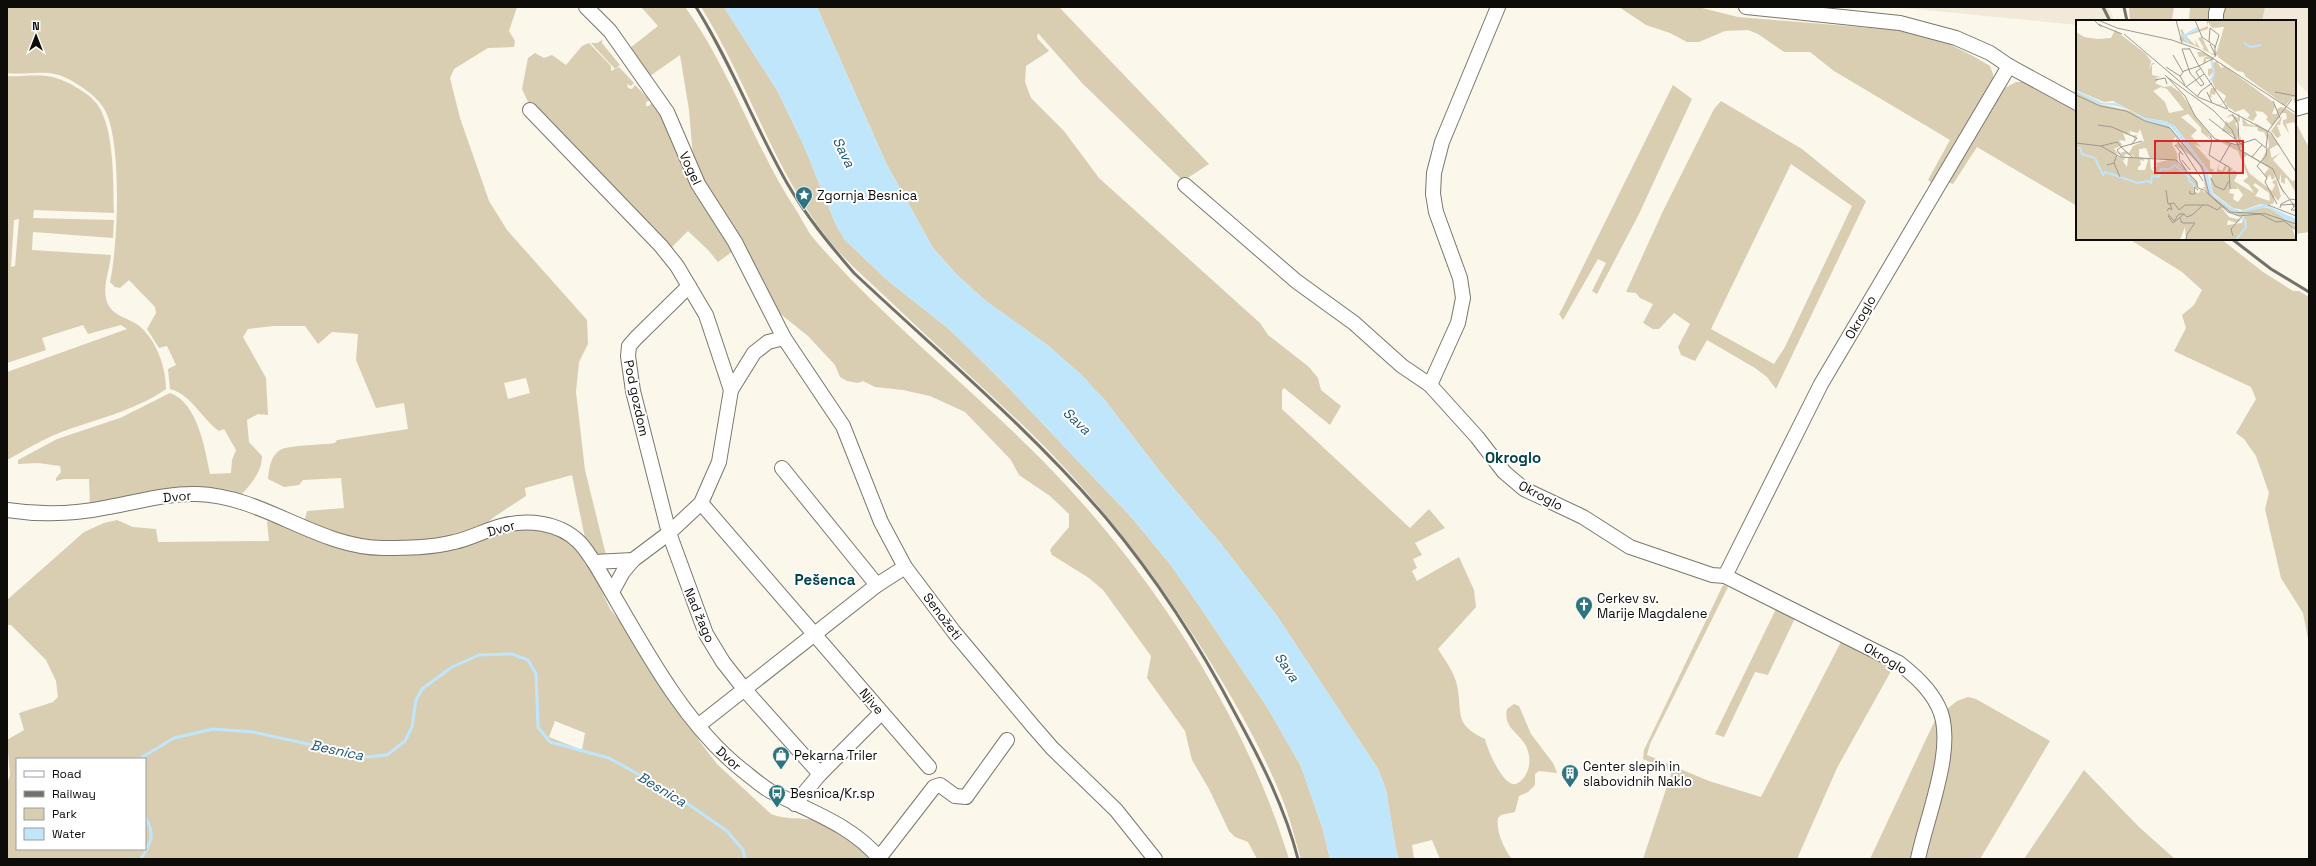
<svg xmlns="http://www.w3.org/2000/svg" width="2316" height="866" font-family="'Space Grotesk',sans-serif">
  <rect width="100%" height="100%" fill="#fbf7eb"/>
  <!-- built -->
  <g fill="#f1ead8">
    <polygon points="1895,7 2108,7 2115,21 2077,21 2077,25"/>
    <polygon points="2265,7 2309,7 2309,98 2307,92 2295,80 2295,21 2262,21"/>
  </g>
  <!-- green -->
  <g fill="#d9ceb2" fill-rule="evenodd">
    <path d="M7 7H517L509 31 515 41 514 47 488 48 454 69 450 78 460 118 489 201 507 230 587 320 588 344 579 362 576 392 585 470 606 555H598L586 543 572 475 525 488 526 496 494 517 481 528 436 542H363L304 522 307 511 344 508 341 478 303 480 299 485 284 487 268 479C269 468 271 454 282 449 292 445 323 445 335 443L337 440 408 429 404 403 376 408 356 360 358 334 332 332 318 344 305 326H273L248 329 243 337 266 378 268 415 258 414 247 420 249 442 262 456C262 471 252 483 242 494 191 477 141 495 90 505L89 479H64L56 481V478L61 472 60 466 38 463 18 464V460L57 439 120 418 170 393C198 403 205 449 210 474L231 473 232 460 236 450 224 429 219 431C201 418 192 395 170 389L168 369 176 365 167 346 159 348 147 329 156 313 155 307 129 280 120 288 115 287 110 282C118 246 123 136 103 107 95 94 73 80 59 75 43 70 23 75 7 73ZM526 378 530 393 508 399 504 383Z"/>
    <path d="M641 7H685C730 69 753 143 794 207 801 217 806 229 814 239 883 319 968 385 1043 461 1150 570 1244 712 1289 859H1257L1248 842 1235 837 1229 831 1209 789 1192 760 1185 731 1147 678 1151 656 1103 590 1089 578 1052 555 1050 550 1052 547 1069 527V514L1050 496 1019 475 1011 460 965 412 930 396 903 390 875 387 863 381 858 383 847 381 840 377 835 365 808 336 778 312 698 176 693 158 689 110 680 55 650 76 630 48 658 26Z"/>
    <path d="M701 7H724L778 92 804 146 836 225 845 240 887 280 949 329 1008 387 1132 518 1170 564 1200 607 1267 707 1301 766 1323 830 1330 859H1301C1295 839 1290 818 1282 798 1260 744 1230 693 1199 644 1150 568 1096 497 1031 433 985 389 938 347 892 303 870 282 847 263 828 239 773 169 748 82 701 7Z"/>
    <path d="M817 7H1059L1209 164 1183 181 1082 83 1038 33 1037 38 1049 51 1026 66 1025 82 1031 98 1064 131 1099 178 1260 323 1268 335 1309 367 1318 378 1321 390 1341 406 1330 425 1284 388 1282 390V409L1410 528 1429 509 1445 528 1415 543 1422 555 1413 559 1417 568 1412 571 1417 581 1459 557 1474 590 1476 607 1438 649C1445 660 1454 672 1457 685 1463 714 1453 724 1485 739 1487 749 1503 787 1516 784 1529 778 1533 760 1526 746 1519 732 1503 728 1507 709L1514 704 1519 706 1531 734 1553 763 1557 773 1539 771 1535 774V785L1528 792 1519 796 1515 812 1501 815 1498 818C1496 832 1504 849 1512 859H1440L1432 840 1412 845 1414 859H1399L1396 850 1386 790 1378 769 1277 616 1221 544 1165 478 1104 399 1050 347 986 301 958 276 933 248 886 163Z"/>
    <polygon points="1619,7 1698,7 1738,17 1896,30 1949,44 1973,56 1990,66 1993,74 1993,84 1933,184 1928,180 1950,140 1834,71 1810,52 1784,52 1758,34 1748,30 1725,31 1699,42 1687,42 1670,33 1646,25"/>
    <polygon points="2129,7 2174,7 2172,19 2189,20 2190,7 2211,7 2210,21 2130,21"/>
    <polygon points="2225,7 2265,7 2262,21 2222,21"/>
    <polygon points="602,40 602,43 620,65 615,69 591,43 597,43"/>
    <polygon points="589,43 611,66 611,71 619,67 634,83 631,86 627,84 628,88 632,89 635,85 650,100 646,102 646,106 649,106 652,102 664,115 676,153 693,187 741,264 732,252 718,262 708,250 688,231 669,250 529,104 522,89 528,58 535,53 544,58 552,55 566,65 582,46"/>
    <path d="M7 76C22 77 41 73 56 78 69 82 89 93 97 104 115 128 113 184 114 213L34 210 33 218 114 220 113 238 33 232 32 250 111 255C110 268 103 285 106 298 109 315 126 317 138 325 156 339 166 367 166 389 133 412 95 419 59 433 41 440 24 451 7 460V372L127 329 121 325 88 334 83 325 42 338 46 350 7 363ZM19 219 15 266 11 267 14 220Z"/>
    <polygon points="2016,82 2024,82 2077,110 2077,206 1977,147 1953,184 1947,182 2003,89"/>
    <polygon points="1673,85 1692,99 1639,214 1597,294 1592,291 1606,263 1598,259 1563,320 1559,314 1562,309"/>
    <path d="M1721 101 1802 149 1866 201 1776 389 1767 377 1755 368 1707 340 1695 361 1681 355 1678 347 1690 324 1674 313 1659 329H1653L1643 323 1653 304 1640 298 1636 293 1626 292 1663 211 1714 109ZM1791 164 1852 206 1785 347 1774 364 1711 329Z"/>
    <polygon points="2295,121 2309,148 2309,232 2295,234"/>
    <polygon points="2129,239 2221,239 2263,272 2293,291 2299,291 2309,297 2309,644 2303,613 2281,578 2265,509 2269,493 2256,456 2244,439 2236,433 2256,399 2251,387 2174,351 2186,328 2182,315 2194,305 2202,290 2182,272"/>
    <path d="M117 520 133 527 156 529 158 542 269 541 267 521 367 552 531 528 555 534 571 543 589 564 610 609 628 631 700 742 717 764 771 814C784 820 800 817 814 820 836 824 858 843 873 859H7V784L10 775 7 740 24 730 19 713 53 702 58 697 56 681 46 660 11 625H7V600L84 532 104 523ZM555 721 585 733 582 750 549 737ZM17 759H145V849H17Z"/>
    <polygon points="1723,585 1728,587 1650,744 1647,755 1709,781 1761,797 1843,638 1895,664 1837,768 1797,859 1643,859 1672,771 1643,759 1644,750"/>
    <polygon points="1777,607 1796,616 1768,675 1755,672 1724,737 1715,734"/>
    <polygon points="1968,697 1976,699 2050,741 1980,859 1925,859 1947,709 1957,701"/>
    <polygon points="1936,718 1939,752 1912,859 1870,859"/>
    <polygon points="2084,770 2139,827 2175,859 2024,859"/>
  </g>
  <!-- water -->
  <polygon fill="#c0e6fc" points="724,7 817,7 886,163 933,248 958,276 986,301 1050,347 1081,374 1104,399 1165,478 1221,544 1277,616 1378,769 1386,790 1396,850 1399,859 1330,859 1323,830 1301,766 1267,707 1200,607 1170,564 1132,518 1008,387 949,329 887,280 845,240 836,225 804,146 778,92"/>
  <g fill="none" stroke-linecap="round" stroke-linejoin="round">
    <!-- stream -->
    <g stroke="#c0e6fc" stroke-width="3">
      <polyline points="139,759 174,738 213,729 253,732 367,757 387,755 405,741 412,727 416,700 422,689 452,667 479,655 512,654 528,660 536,674 538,727 550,742 609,758 672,793 727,831 743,850 745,859"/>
      <path d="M141 859C151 842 156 835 145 817"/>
    </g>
    <!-- minor casing -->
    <g stroke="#7b776d" stroke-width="16">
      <g id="minor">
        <polyline points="586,7 610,31 667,112 698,184 735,242 784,338 843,426 881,522 905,567 954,632 1032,725 1052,748 1116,810 1155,859"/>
        <polyline points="1498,7 1442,142 1434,173 1433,194 1436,212 1460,278 1463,298 1458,323 1430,385 1477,437 1504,472 1524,489 1583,517 1630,547 1712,575 1725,576"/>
        <polyline points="1746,7 1900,23 1956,38 1990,53 2009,66 2077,103"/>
        <polyline points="2216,21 2216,13 2218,7"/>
        <polyline points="2295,109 2309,105"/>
        <polyline points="530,110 661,246 677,266 706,315 731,390"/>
        <polyline points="1185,185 1296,281 1354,323 1402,366 1430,385"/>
        <polyline points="689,286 636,338 629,346 628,356 633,391 669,533 706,634 723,662 745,690 820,774"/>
        <polyline points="782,468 877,585"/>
        <polyline points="701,503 929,767"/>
        <path d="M7 510C40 515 76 514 109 507 138 502 167 493 197 494 264 496 316 547 383 548 407 548 430 548 454 542 470 539 485 530 501 526 527 519 559 522 579 542 585 548 589 555 594 562 635 630 678 719 741 769 750 776 760 785 770 791 809 811 852 825 880 859"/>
        <polyline points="594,562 633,560"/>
        <polyline points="612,592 623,572 633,560 669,533 701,503 719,462 731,390 754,353 768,342 784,338"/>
        <polyline points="699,725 877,585 905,567"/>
        <polyline points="795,804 820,774 881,713"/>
        <polyline points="879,858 934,787 940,785 955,796 966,797 1007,740"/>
        <path d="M1918 859C1926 818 1958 744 1938 706 1929 688 1914 675 1899 663L1725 576 1821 384 2009 66"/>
      </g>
    </g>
    <!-- minor -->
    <use href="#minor" stroke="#fff" stroke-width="14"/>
    <!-- rail -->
    <g stroke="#737169" stroke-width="3">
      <path d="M696 7C731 63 754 125 787 183 806 216 829 244 854 273 939 353 1030 429 1106 518 1156 578 1200 646 1236 715 1261 761 1285 808 1298 859"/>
      <polyline points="2103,7 2110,21"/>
      <polyline points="2124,7 2127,21"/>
      <polyline points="2232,239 2271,269 2309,292"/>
    </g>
  </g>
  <!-- icons -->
  <defs>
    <g id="sight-pin" transform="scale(0.9)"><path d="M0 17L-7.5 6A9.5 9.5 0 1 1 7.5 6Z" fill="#2c747e" stroke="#fff"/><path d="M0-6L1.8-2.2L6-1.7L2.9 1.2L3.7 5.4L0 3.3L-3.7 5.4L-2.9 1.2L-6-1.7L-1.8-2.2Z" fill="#fff"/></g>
    <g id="church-pin" transform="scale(0.9)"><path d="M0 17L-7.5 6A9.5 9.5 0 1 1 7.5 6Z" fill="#2c747e" stroke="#fff"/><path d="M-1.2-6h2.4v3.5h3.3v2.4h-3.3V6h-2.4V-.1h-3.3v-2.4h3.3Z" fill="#fff"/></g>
    <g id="shop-pin" transform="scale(0.9)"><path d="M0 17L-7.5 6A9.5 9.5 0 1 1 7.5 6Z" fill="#2c747e" stroke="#fff"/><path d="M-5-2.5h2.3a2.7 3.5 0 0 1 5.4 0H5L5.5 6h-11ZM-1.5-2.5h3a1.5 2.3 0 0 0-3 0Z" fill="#fff"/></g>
    <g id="building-pin" transform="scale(0.9)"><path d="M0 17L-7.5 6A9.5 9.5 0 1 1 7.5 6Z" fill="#2c747e" stroke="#fff"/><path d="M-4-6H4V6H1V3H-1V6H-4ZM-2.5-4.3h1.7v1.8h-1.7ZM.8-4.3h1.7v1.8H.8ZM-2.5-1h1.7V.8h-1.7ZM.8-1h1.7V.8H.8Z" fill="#fff"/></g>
    <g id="bus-pin" transform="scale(0.9)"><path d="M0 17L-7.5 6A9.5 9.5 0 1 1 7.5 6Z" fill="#2c747e" stroke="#fff"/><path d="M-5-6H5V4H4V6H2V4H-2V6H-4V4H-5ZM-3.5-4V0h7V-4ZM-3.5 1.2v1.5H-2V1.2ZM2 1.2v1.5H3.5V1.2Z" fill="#fff"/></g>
  </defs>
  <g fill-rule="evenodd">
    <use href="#sight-pin" x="804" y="195"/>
    <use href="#church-pin" x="1584" y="605"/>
    <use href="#shop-pin" x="781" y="755"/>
    <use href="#building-pin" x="1570" y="773"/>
    <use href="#bus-pin" x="777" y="793"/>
  </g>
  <g text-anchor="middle" stroke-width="4" stroke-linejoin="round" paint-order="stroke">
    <!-- street labels -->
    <g font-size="13" fill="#0d0c08" stroke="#fff">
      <text transform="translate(691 168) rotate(65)" y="5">Vogel</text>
      <text transform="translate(1860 317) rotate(-60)" y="5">Okroglo</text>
      <text transform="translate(637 398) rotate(78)" y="5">Pod gozdom</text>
      <text transform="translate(1541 495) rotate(28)" y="5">Okroglo</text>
      <text transform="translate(177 496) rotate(-5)" y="5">Dvor</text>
      <text transform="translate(501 528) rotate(-16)" y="5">Dvor</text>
      <text transform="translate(700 615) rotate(67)" y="5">Nad žago</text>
      <text transform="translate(943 616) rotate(53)" y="5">Senožeti</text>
      <text transform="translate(1886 658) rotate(31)" y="5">Okroglo</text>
      <text transform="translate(872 701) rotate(50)" y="5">Njive</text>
      <text transform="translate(729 758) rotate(42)" y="5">Dvor</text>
    </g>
    <!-- poi labels -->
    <g font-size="13" fill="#0d0c08" stroke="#fff" text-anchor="start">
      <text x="817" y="200">Zgornja Besnica</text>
      <text x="1597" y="603">Cerkev sv.<tspan x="1597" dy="15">Marije Magdalene</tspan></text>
      <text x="794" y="760">Pekarna Triler</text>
      <text x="1583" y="771">Center slepih in<tspan x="1583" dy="15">slabovidnih Naklo</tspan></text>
      <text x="790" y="798">Besnica/Kr.sp</text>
    </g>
    <!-- water labels -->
    <g font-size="14" font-style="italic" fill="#1d5773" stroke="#fff">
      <text transform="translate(844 152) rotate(64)" y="5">Sava</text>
      <text transform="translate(1077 421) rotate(43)" y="5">Sava</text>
      <text transform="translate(1287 667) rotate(56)" y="5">Sava</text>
      <text transform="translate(337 750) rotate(12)" y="5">Besnica</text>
      <text transform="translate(662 789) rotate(31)" y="5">Besnica</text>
    </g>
    <!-- quarter labels -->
    <g font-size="15" font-weight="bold" fill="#01434b" stroke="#fff">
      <text x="1513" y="463">Okroglo</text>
      <text x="825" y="585">Pešenca</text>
    </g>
  </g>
  <!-- overview -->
  <g transform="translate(2076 20)">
    <rect width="220" height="220" fill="#fbf7eb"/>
    <path d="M130 0H220V86L217 79 219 77 216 78 209 86 206 84 208 74 206 83 170 57 167 52 161 51 142 37V35H137L126 29 128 28 122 18 126 17 133 32 137 34 141 31 148 7 136 8 132 2V9L110 16 120 26 119 20 124 28 103 20 106 14 104 10 106 9 109 15 132 6ZM39 10 70 34 75 41 73 50 76 43H80L76 45V55L85 57 78 58 83 59 79 63 88 67 95 66 104 72 115 88 118 85 115 89 118 94 137 118 161 126 157 115 146 111 150 101 153 103 158 99 156 96 150 98 155 94 162 98V94L164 95V101L159 103 163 112 161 120 164 119V115L167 129 162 128 190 145 185 141 193 126 192 116V121L188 112 182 111 181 107 167 106 166 97 172 104 180 106 179 103 191 110V114H195L205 127 201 125 194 129 195 136 196 138 205 132 197 140 216 161 220 160V173L211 158H209V164L205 162V153L203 162 207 169 208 176 198 150 199 158 196 160 194 155 191 158 188 154 193 148 171 135 167 139 173 153 196 171 199 165 196 162 200 159 205 176 202 181 198 176V183L193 185 197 187 185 184 167 190 157 188 137 173 133 154 135 159 136 156 99 106 88 101 69 98 37 81 28 82 0 70V12L8 17 21 19 35 18ZM85 67 91 69 108 90 93 93 89 82 77 71ZM112 94 125 108V112L136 121 131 115 162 131 172 157 167 161 173 165 178 173 158 161 162 153 158 150 154 154 157 149 154 147 147 156 151 146 149 145 146 151 142 149 144 143 141 149V154H137L138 150 134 148V141L118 124 125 127 115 116 121 110 105 97ZM179 163 193 173 194 181 179 176 183 170 177 165ZM160 165 167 175 162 182 157 179 158 174 153 173 154 169H162ZM121 32H126L138 38 136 43 141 41 145 48 148 47 145 45 146 44 197 82 199 87 196 94H201V89L205 87 209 88 207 91 209 88 220 95V106L218 102 210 104 213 114 207 104V100L211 99 210 93H206L202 95 203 98 193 110 196 106 190 99 192 97 187 92 179 91 181 95 177 101 171 98 174 95 168 89 159 92 151 86 147 88 151 85 149 82 143 86H140L147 83 150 76 140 69 139 75 135 74 136 77H133L135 68H139L136 61 137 52 133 57 132 54V49L136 48 135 39H130V43H127L128 38 132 36 123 37ZM0 72 23 84 55 91 71 101 91 104 127 147 136 176 160 193 187 187 196 189 209 199 220 203V205L217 204 220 206 219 209 216 207 220 220H110L109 207 104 220H0ZM64 109 68 121 57 126 53 133 50 131 44 133 47 137 50 134 59 136 52 138 51 147 47 141 50 137 46 138 41 137 39 133 44 135 38 129 46 125 43 120 50 121 47 113 51 115 54 110 52 115 58 117V122L61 115 54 116V111L62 113ZM99 117 104 121 105 126 102 122 99 125 115 136 123 145 127 153 129 167H126L130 170 129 173 125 169 123 173 118 172 117 165 121 169 122 162 102 144 101 133 96 124ZM70 128 74 139H69L72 140 69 150H62V147L65 145 64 140 68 141 69 138 63 137V129ZM74 138H80L92 140 80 143 81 147 76 148 79 149 78 152 75 149ZM145 187 163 196 174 194 168 196 166 203 151 205 152 200 160 203 165 200 153 197ZM206 96 204 105H201L205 116 201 118 195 111Z" fill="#d9ceb2" fill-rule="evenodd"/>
    <path d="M0 70 27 83H40L69 98 88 101 99 106 131 150 137 174 155 187 164 191 188 184 220 199V203L209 199 191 187 164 193 157 192 133 173 127 147 95 107 67 100 56 91 41 86 23 84 0 72Z" fill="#c0e6fc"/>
    <path fill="none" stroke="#c0e6fc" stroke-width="2" d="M111 14 107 16 113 23M111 14 122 8M168 23 175 27 185 25M134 61 138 54 135 39M0 128H4L6 134 19 138 27 155 29 152 62 163 72 161 75 163 76 156 83 157 85 149H94L99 145 113 157V160L119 166M160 220 170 207 169 200 165 198"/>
    <path fill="none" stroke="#9c9990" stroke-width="1" d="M18 0 24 6H26L23 4M22 0 41 8 96 20 124 30 220 93M100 0 106 23M119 0 126 17 133 22M26 6 46 14M48 14 122 77 151 89M134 24 140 36M113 28 123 46M139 28 143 15 134 8 133 22 139 26V37M113 29H106L114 53 125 66 128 64M97 35 107 52M123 46 152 89M123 46 138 38M90 47 104 56M125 48 120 52 128 64M89 55 109 76 119 96 139 119 161 125 179 119 190 128 192 111M91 57 138 91 156 110 164 130 197 149 205 168 220 188M79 60 89 58 91 64M109 65 104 56 108 51 123 46M110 67 128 54M131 72 136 83M199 72 220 76M0 75 24 86 50 91 69 101 94 108 126 147 133 174 154 192 190 194 220 204M121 77 125 71 136 63M197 81 204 98M152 90 195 113 220 152M156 94 162 103 163 122 166 125M133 99 159 119M22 105 36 107 61 118 55 125M192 111 216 79M134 116 136 120 133 135 144 142M100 119 127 161M0 123 25 126 44 137 100 140 120 161 122 168 128 170 152 192 163 196 184 194 200 202 208 201 220 210M99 125 107 135M25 126 41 122 45 127 41 130 46 137M45 127 66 121M45 127 56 137M191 128 190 136 181 146 191 158 189 162 201 184M105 131 103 134 104 141 110 150M176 137 186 125M106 140 114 150M38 143 44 157M31 145 38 143 41 135M135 158 139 166 148 170 153 161M154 169 153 147 144 142 155 123M90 170 92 184 98 183 103 190 109 185H132L141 190 145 187M114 171V174H119L118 167 122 170M216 183 218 187 215 190H220M192 185 220 196M205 185 220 184M204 188 205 184 215 179 220 180M91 191 93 188 96 190 94 184M92 194 98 201 103 194H108M92 196 97 203 108 194 111 197 116 195 127 185M104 198 106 203H119L111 214 110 220M157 216 155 209 167 195"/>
    <path fill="#d62828" fill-opacity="0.15" stroke="#d62828" stroke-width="2" d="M79 121H167V153H79Z"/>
    <rect width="220" height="220" fill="none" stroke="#0d0c08" stroke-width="2"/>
  </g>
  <!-- border -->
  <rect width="2316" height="866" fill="none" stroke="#0d0c08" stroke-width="16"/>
  <!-- legend -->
  <rect x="16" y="758" width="130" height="92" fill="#ffffff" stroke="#9e9e9c"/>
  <rect x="24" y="771" width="20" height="6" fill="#ffffff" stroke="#9e9e9c"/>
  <text x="52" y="778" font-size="12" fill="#0d0c08">Road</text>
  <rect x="24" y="791" width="20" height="6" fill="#737169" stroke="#9e9e9c"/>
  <text x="52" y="798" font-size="12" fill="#0d0c08">Railway</text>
  <rect x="24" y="808" width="20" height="12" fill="#d9ceb2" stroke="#9e9e9c"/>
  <text x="52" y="818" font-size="12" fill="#0d0c08">Park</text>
  <rect x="24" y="828" width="20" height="12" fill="#c0e6fc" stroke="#9e9e9c"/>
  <text x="52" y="838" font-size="12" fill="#0d0c08">Water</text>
  <!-- north arrow -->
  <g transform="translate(36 36)" stroke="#ffffff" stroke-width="3" paint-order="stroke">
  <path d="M0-3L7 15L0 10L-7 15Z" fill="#0d0c08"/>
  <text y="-6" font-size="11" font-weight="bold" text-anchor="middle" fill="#0d0c08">N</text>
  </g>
</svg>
